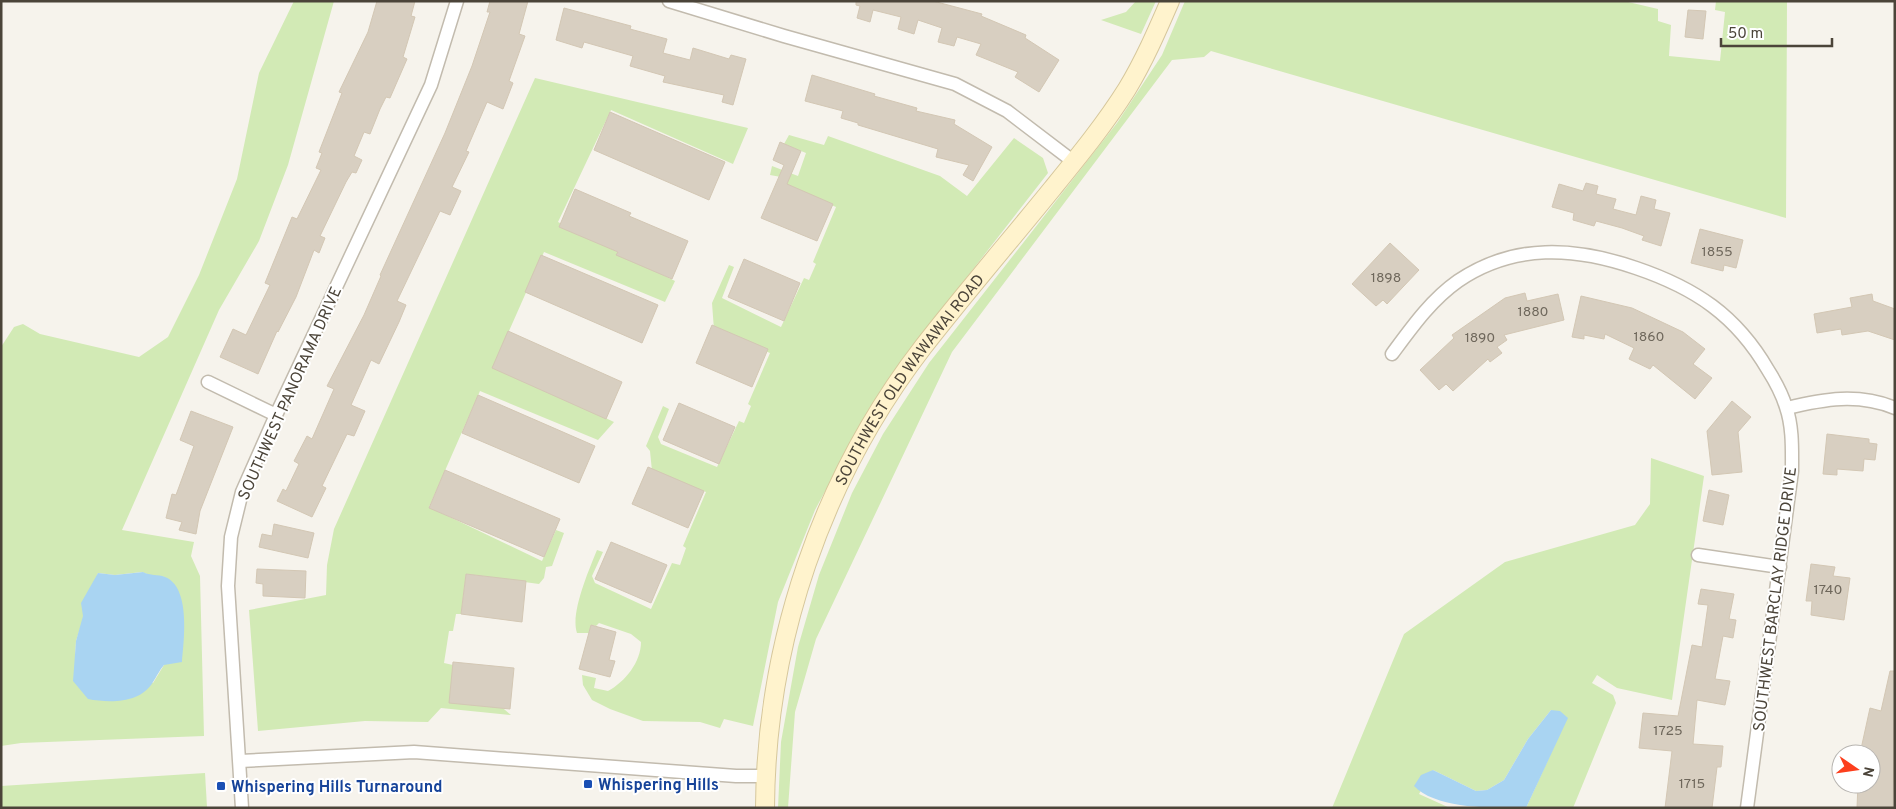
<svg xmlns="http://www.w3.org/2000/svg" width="1896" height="809" font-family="Overpass,sans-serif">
  <rect width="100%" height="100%" fill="#f6f3ec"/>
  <!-- green -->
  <g fill="#d2eab5" fill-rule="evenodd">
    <path d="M294 1H334L288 165 259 241 219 310 122 530 194 542 191 556 200 576 204 736 21 743 1 746V347L14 327 23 324 40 334 139 357 168 337 199 275 237 179 259 73ZM142 572 152 576 165 577 164 665 153 683 75 657 76 641 98 573 115 575Z"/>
    <polygon points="1136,1 1156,1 1141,34 1101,20 1126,12"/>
    <polygon points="1185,1 1624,1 1658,9 1658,21 1671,25 1669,56 1720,61 1725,12 1715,10 1716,1 1787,1 1786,218 1211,51 1204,57 1172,60 952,352 816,639 795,712 788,808 778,808 781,742 798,647 819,575 852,493 883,434 929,363 1117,123 1162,55"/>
    <polygon points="535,78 748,128 733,164 611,110 558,222 675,281 665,302 544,252 494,365 614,422 598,440 480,391 429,507 542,561 556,530 564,533 552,566 546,567 544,578 539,584 466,574 461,614 456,614 453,631 449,631 444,663 453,665 511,715 441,708 428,722 365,721 258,731 249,610 326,595 327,565 334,529"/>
    <path d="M789 135 824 145 828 136 940 176 967 196 1014 138 1043 158 1048 173 935 318 870 407 815 510 778 602 753 726 724 719 720 728 700 722 643 721 610 709 592 700 583 685 582 675 596 678 594 688 608 691C625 682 641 662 641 642L631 634 599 623 596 626 591 625 589 633H577C570 613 589 570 597 550L603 552 592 576 595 583 651 609 672 563 680 565 686 548 683 546 706 492 652 471 650 451 646 446 663 406 669 409 658 437 661 444 717 467 739 421 744 423 751 406 748 404 770 353 714 330 712 303 729 265 734 267 722 298 781 327 804 278 809 280 816 264 813 262 836 207 783 184 781 177 770 175 772 166 798 176 806 153 784 144Z"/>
    <polygon points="1651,458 1704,476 1672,700 1617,688 1597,675 1592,683 1613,695 1616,703 1573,808 1526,808 1567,718 1551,710 1528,739 1504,780 1487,790 1476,791 1433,770 1419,794 1450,808 1332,808 1404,634 1505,562 1635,525 1650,504"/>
    <polygon points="205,773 207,807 1,808 1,786"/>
  </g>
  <!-- water -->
  <g fill="#a9d4f2">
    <path d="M143 572C150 576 158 574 165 577 191 587 184 641 182 662L164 665C159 671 157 676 153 682 140 704 109 703 88 699L73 681 76 641 83 616 81 603 98 573 115 575Z"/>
    <path d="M1551 710 1560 711 1568 718 1526 808C1491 808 1436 809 1414 786L1421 775 1433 770 1476 791 1487 790 1504 780 1528 739Z"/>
  </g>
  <!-- building -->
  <g fill="#d8cfc1" stroke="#d3c7b4">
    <polygon points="377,1 415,1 411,16 415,17 403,57 407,59 390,98 386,97 380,109 370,134 364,132 354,156 362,160 356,173 352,172 346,182 320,236 325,238 319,253 314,250 296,297 278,332 277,331 258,374 220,357 233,329 246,335 270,285 265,283 292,217 297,219 321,170 316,168 322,153 319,152 342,93 339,92 368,32"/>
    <polygon points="490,1 528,1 519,34 525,36 509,81 513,83 503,109 487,102 466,151 469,152 452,187 461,191 450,215 440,211 397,301 406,305 399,322 379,364 371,360 351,405 365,411 354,436 347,434 322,486 326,488 312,517 277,501 283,489 286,491 299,464 294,461 307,436 312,439 334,389 327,386 364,315 381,276 380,275 445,133 472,66 490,12 487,12"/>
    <polygon points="856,1 933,1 982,14 981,16 1026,35 1025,38 1059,60 1039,92 1015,77 1018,72 976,55 981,44 957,37 954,46 938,42 942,28 918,20 914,34 898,29 901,17 873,10 870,22 857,18 860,6 856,5"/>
    <polygon points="564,8 631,26 630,29 667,39 663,53 690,60 693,48 729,59 731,55 746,59 733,105 722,102 724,95 663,82 665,76 630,66 633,56 584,42 582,48 556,40"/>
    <polygon points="1688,10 1706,11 1703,39 1685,37"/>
    <polygon points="812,75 875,94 874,96 917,108 916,111 955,120 954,124 992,147 973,181 963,175 969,165 936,157 938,149 858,125 858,123 841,118 843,111 805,101"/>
    <polygon points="610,112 725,162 709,200 594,150"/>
    <polygon points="780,142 801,151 787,184 833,204 817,241 761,218 784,165 773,160"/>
    <polygon points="1586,183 1598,186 1596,194 1616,199 1613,209 1636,215 1641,196 1656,200 1654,209 1670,213 1661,246 1642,240 1644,236 1622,228 1596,221 1594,226 1573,220 1574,213 1552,207 1559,184 1583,191"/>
    <polygon points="575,189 631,213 629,216 688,241 672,279 616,255 618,252 559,227"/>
    <polygon points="1700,229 1743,240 1736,268 1724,265 1723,271 1691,263"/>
    <polygon points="1390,243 1419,270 1387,304 1383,300 1376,306 1352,284"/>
    <polygon points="541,255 658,305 642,343 525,292"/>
    <polygon points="744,259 800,283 784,321 728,297"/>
    <polygon points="1525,293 1527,301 1558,294 1564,320 1504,335 1507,340 1497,347 1502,353 1490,362 1488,359 1453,391 1446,384 1439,390 1420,370 1454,338 1452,335 1505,298"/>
    <polygon points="1872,294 1873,301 1895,309 1895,340 1868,331 1842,335 1841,329 1817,333 1814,314 1852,307 1850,298"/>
    <polygon points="1581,296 1632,308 1683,332 1705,349 1693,364 1712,378 1695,399 1653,365 1650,369 1629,359 1634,348 1605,334 1604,339 1584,335 1584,339 1572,337"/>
    <polygon points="712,325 768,349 752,387 696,363"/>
    <polygon points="508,331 622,382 606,419 492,368"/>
    <polygon points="478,395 595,446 579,483 462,433"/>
    <polygon points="1732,401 1751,417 1738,432 1742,472 1712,475 1707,431"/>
    <polygon points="679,403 735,427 719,464 663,440"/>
    <polygon points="191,411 233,427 200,511 196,534 179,530 182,522 166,518 172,494 176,495 194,446 180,440"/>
    <polygon points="1827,434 1869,439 1869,443 1877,444 1875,460 1864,459 1863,471 1837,469 1837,475 1823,474"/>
    <polygon points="648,467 704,491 688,528 632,504"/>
    <polygon points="445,470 560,519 544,557 429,508"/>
    <polygon points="1709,490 1729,495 1723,525 1703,521"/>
    <polygon points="274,524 314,533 308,558 259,547 262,534 272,536"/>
    <polygon points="611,542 667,565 651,603 595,579"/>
    <polygon points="1811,564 1835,567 1833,576 1850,578 1844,620 1811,615 1812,601 1806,601"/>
    <polygon points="257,569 306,571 305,598 263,596 263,584 256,583"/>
    <polygon points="466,574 526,581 522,622 461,614"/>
    <polygon points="1701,589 1734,594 1729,619 1736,620 1733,638 1723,636 1715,679 1730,681 1725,705 1697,700 1693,744 1723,746 1721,767 1717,767 1712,808 1665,808 1672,751 1639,748 1643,713 1678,716 1692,645 1702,647 1708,605 1698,604"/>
    <polygon points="591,625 616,632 609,660 615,661 610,677 579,669"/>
    <polygon points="453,662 514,668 510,709 449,703"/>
    <polygon points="1890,671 1895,671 1893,808 1857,808 1858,784 1871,784 1871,751 1861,749 1870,708 1881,711"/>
  </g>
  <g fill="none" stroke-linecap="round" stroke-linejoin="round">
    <!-- minor casing -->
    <g stroke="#c2bbae" stroke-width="15">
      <g id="minor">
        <polyline points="669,1 784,36 955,84 1007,111 1074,162"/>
        <path d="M1392 354C1412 327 1431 300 1458 281 1514 243 1575 247 1636 268 1695 288 1736 315 1768 370 1775 381 1782 394 1786 407 1793 427 1792 450 1792 471L1747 808"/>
        <polyline points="208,382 276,415"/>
        <path d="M1787 408C1824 399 1858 393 1895 408"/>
        <polyline points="1698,555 1780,567"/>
        <polyline points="240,761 414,752 736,776 766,776"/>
        <polyline points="242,808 228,586 231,537 242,492 276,415 431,85 457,1"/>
      </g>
    </g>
    <!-- secondary casing -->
    <g stroke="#d6c79b" stroke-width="20">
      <g id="secondary">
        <path id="s1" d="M765 808C766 642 822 478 923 347 965 293 1009 242 1052 189 1078 157 1105 124 1127 89 1144 61 1157 31 1170 1"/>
      </g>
    </g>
    <!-- minor -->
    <use href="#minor" stroke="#fff" stroke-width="12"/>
    <!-- secondary -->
    <use href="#secondary" stroke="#fff3cd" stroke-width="18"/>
  </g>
  <!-- markers -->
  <g fill="#1a4fb4" stroke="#fff" stroke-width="2">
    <rect x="583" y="779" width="10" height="10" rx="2.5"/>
    <rect x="216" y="781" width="10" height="10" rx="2.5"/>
  </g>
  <g text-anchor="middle" stroke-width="4" stroke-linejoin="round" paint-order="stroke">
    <!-- number labels -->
    <g font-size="14" fill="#6e675b">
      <text x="1717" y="256">1855</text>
      <text x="1386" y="282">1898</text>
      <text x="1533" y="316">1880</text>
      <text x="1649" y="341">1860</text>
      <text x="1480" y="342">1890</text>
      <text x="1828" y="594">1740</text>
      <text x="1668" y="735">1725</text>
      <text x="1692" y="788">1715</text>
    </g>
    <!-- street labels -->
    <g font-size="16" fill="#4b4439" stroke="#fff">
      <text dy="6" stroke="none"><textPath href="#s1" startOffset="461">SOUTHWEST OLD WAWAWAI ROAD</textPath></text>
      <text transform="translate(289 393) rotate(-66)" y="6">SOUTHWEST PANORAMA DRIVE</text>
      <text transform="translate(1774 599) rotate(-83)" y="6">SOUTHWEST BARCLAY RIDGE DRIVE</text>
    </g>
    <!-- transit labels -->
    <g font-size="16" font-weight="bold" fill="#164399" stroke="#fff" text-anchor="start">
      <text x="598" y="790">Whispering Hills</text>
      <text x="231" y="792">Whispering Hills Turnaround</text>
    </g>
  </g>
  <!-- border -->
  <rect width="1896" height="809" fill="none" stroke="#4b4439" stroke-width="5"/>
  <!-- north arrow -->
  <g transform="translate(1856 769) rotate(103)"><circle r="24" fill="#ffffff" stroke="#b7b4b0"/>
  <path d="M0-4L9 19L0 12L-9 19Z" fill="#fc3f1d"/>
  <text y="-8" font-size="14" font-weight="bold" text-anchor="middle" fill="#4b4439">N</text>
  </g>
  <!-- scale -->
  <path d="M1721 38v8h111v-8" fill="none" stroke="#4b4439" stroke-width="2.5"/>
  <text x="1728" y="38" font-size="15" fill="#4b4439" stroke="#ffffff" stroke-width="4" paint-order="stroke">50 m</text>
</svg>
